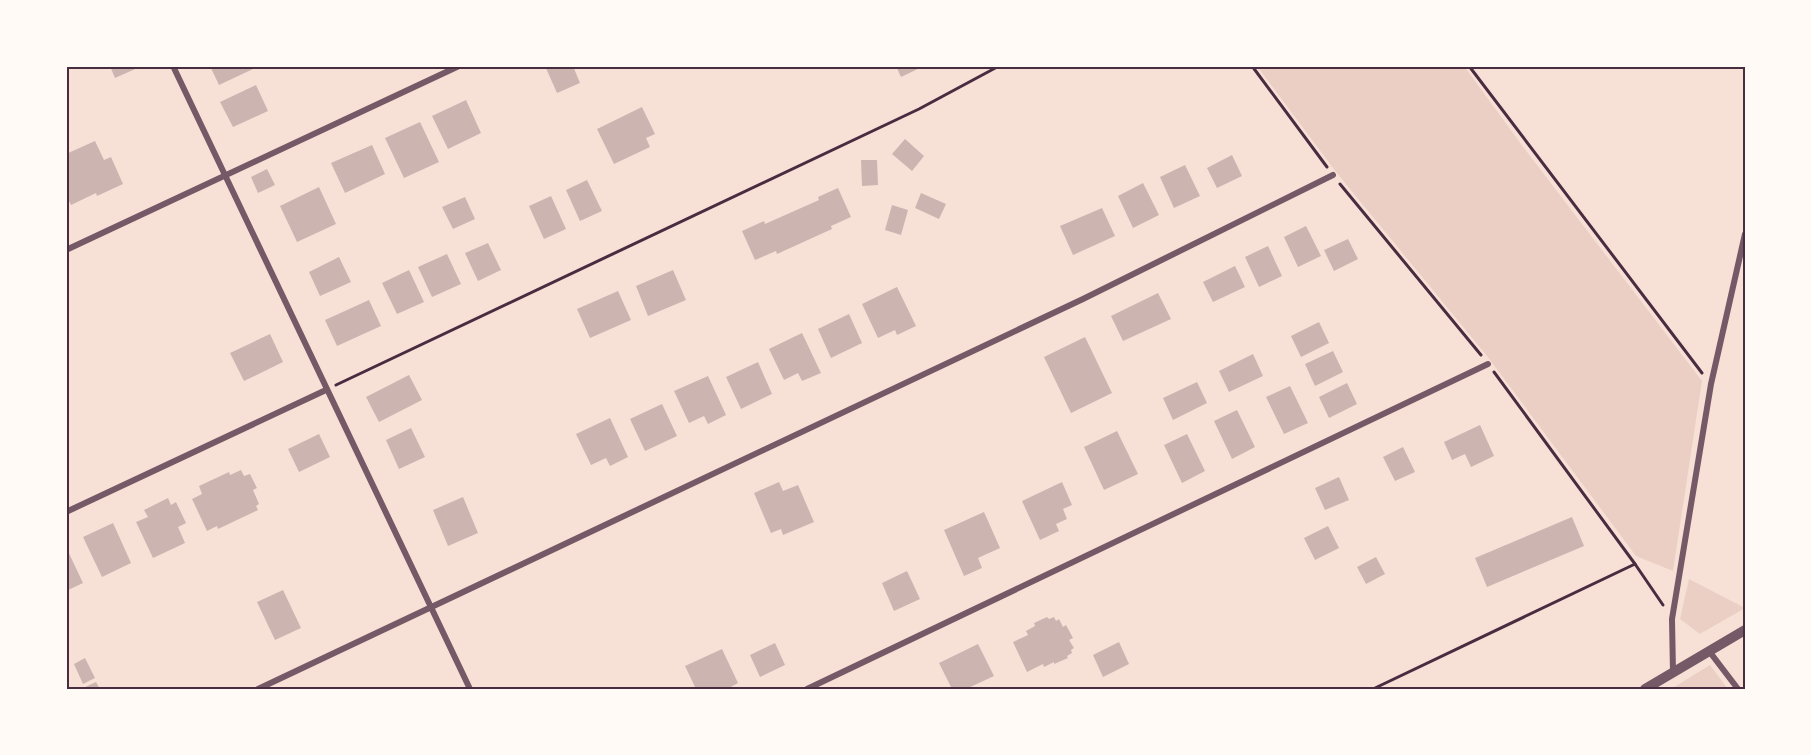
<svg xmlns="http://www.w3.org/2000/svg" width="1811" height="755" font-family="Manrope,sans-serif">
  <rect width="100%" height="100%" fill="#f7e1d7"/>
  <!-- green -->
  <g fill="#ebcfc5">
    <polygon points="1257,66 1464,66 1524,148 1702,381 1673,571 1636,556 1487,356 1336,172"/>
    <polygon points="1689,579 1745,608 1700,634 1680,619"/>
    <polygon points="1710,665 1728,689 1671,689"/>
  </g>
  <!-- building -->
  <g fill="#ccb4b1">
    <polygon points="110,66 142,66 115,78"/>
    <polygon points="210,66 252,66 253,69 219,85"/>
    <polygon points="545,66 573,66 580,83 557,93"/>
    <polygon points="896,66 924,66 901,77"/>
    <polygon points="256,85 268,111 233,127 220,102"/>
    <polygon points="466,100 481,133 448,149 432,116"/>
    <polygon points="642,107 655,134 646,138 650,147 614,164 597,129"/>
    <polygon points="420,122 439,162 404,178 385,138"/>
    <polygon points="905,139 924,156 912,171 892,154"/>
    <polygon points="95,141 104,160 111,157 123,184 97,196 96,193 71,205 66,195 66,154"/>
    <polygon points="372,145 385,174 345,193 331,163"/>
    <polygon points="1232,155 1242,176 1217,188 1207,168"/>
    <polygon points="861,160 877,160 878,185 862,186"/>
    <polygon points="1185,165 1200,196 1174,208 1160,177"/>
    <polygon points="267,169 275,185 258,193 251,177"/>
    <polygon points="587,180 602,211 580,221 566,190"/>
    <polygon points="1143,183 1159,215 1133,228 1118,196"/>
    <polygon points="319,187 336,224 297,242 280,206"/>
    <polygon points="838,188 851,217 831,226 832,229 777,254 776,251 755,260 742,231 764,221 765,224 819,200 818,197"/>
    <polygon points="921,193 946,204 939,219 915,208"/>
    <polygon points="551,196 566,229 544,239 529,206"/>
    <polygon points="465,197 475,219 453,229 442,207"/>
    <polygon points="892,205 908,210 901,235 885,230"/>
    <polygon points="1102,208 1115,236 1073,255 1060,226"/>
    <polygon points="1306,226 1321,256 1298,267 1284,237"/>
    <polygon points="1348,239 1358,259 1334,271 1324,250"/>
    <polygon points="488,243 501,270 478,281 465,253"/>
    <polygon points="1268,246 1282,276 1259,287 1245,257"/>
    <polygon points="447,254 461,284 432,297 418,267"/>
    <polygon points="339,257 351,282 320,296 309,272"/>
    <polygon points="1235,266 1245,287 1213,302 1203,282"/>
    <polygon points="409,270 424,302 397,314 382,283"/>
    <polygon points="673,270 686,300 648,316 636,286"/>
    <polygon points="897,287 916,326 897,335 895,330 878,338 862,304"/>
    <polygon points="618,291 631,320 590,338 577,309"/>
    <polygon points="1158,293 1171,319 1123,341 1111,316"/>
    <polygon points="369,300 381,326 337,346 325,320"/>
    <polygon points="849,314 862,343 831,358 818,329"/>
    <polygon points="1319,322 1329,343 1301,357 1291,336"/>
    <polygon points="802,333 821,373 802,381 798,373 784,380 769,349"/>
    <polygon points="270,334 283,362 244,381 230,353"/>
    <polygon points="1085,337 1112,393 1071,413 1044,357"/>
    <polygon points="1333,351 1343,372 1315,386 1305,364"/>
    <polygon points="1253,354 1263,376 1229,392 1219,371"/>
    <polygon points="758,362 772,394 741,409 726,377"/>
    <polygon points="409,375 422,400 379,422 366,397"/>
    <polygon points="708,376 726,415 708,424 704,416 689,423 674,391"/>
    <polygon points="1197,382 1207,403 1173,420 1163,398"/>
    <polygon points="1347,383 1357,404 1329,418 1319,397"/>
    <polygon points="1290,386 1308,423 1284,434 1266,397"/>
    <polygon points="662,404 677,436 645,451 630,419"/>
    <polygon points="1237,410 1255,447 1232,459 1214,421"/>
    <polygon points="610,418 628,457 610,466 606,458 591,465 576,434"/>
    <polygon points="1480,425 1494,456 1471,467 1465,454 1452,460 1444,442"/>
    <polygon points="411,428 425,457 399,469 386,440"/>
    <polygon points="1117,431 1138,474 1104,490 1084,447"/>
    <polygon points="319,434 330,457 299,472 288,449"/>
    <polygon points="1187,434 1205,471 1182,483 1164,445"/>
    <polygon points="1403,447 1415,472 1395,481 1383,457"/>
    <polygon points="241,470 244,476 250,474 257,488 253,490 259,504 256,506 258,510 218,529 217,526 207,531 192,499 202,494 199,486 229,472 230,475"/>
    <polygon points="1339,477 1349,500 1325,510 1315,488"/>
    <polygon points="779,482 783,491 798,485 814,522 783,535 781,529 771,533 754,493"/>
    <polygon points="1062,482 1072,505 1063,509 1067,519 1056,524 1059,531 1040,540 1022,501"/>
    <polygon points="463,497 478,533 448,546 433,510"/>
    <polygon points="168,498 171,505 176,502 186,523 178,527 185,543 153,558 136,522 148,517 144,510"/>
    <polygon points="984,512 1000,548 978,558 982,568 964,576 944,530"/>
    <polygon points="1572,517 1584,546 1487,587 1475,558"/>
    <polygon points="113,523 131,563 102,577 83,537"/>
    <polygon points="1328,526 1339,548 1315,560 1304,538"/>
    <polygon points="66,547 83,583 66,591"/>
    <polygon points="1376,557 1385,574 1366,584 1357,567"/>
    <polygon points="907,571 920,599 894,611 882,583"/>
    <polygon points="283,590 301,628 275,640 257,602"/>
    <polygon points="1047,617 1049,619 1054,617 1056,621 1059,619 1063,627 1066,625 1073,638 1069,640 1074,648 1071,650 1072,653 1067,656 1068,658 1054,664 1054,662 1044,667 1043,664 1027,672 1013,642 1028,635 1026,631 1035,626 1034,623"/>
    <polygon points="1119,642 1129,664 1103,677 1093,655"/>
    <polygon points="775,643 785,665 760,677 750,655"/>
    <polygon points="978,644 994,676 966,689 952,689 939,663"/>
    <polygon points="722,649 738,683 727,689 696,689 685,666"/>
    <polygon points="85,658 95,678 83,684 74,664"/>
    <polygon points="96,682 100,689 81,689"/>
  </g>
  <g fill="none" stroke-linecap="round" stroke-linejoin="round">
    <!-- path -->
    <g stroke="#4a2c40" stroke-width="3">
      <polyline points="1252,66 1327,167"/>
      <polyline points="1469,66 1702,373"/>
      <polyline points="1340,184 1481,355"/>
      <polyline points="1494,372 1635,564 1663,605"/>
      <polyline points="336,385 919,109 999,66"/>
      <polyline points="1373,689 1635,564"/>
    </g>
    <!-- minor -->
    <g stroke="#755966" stroke-width="6">
      <polyline points="173,66 470,689"/>
      <polyline points="66,250 459,66"/>
      <polyline points="66,512 326,390"/>
      <polyline points="1709,651 1738,689"/>
      <polyline points="1673,672 1672,619 1711,384 1745,234"/>
      <polyline points="258,689 1083,299 1333,175"/>
      <polyline points="807,689 1488,364"/>
    </g>
    <!-- tertiary -->
    <polyline stroke="#755966" stroke-width="10" points="1645,689 1745,630"/>
  </g>
  <!-- border -->
  <rect width="1811" height="755" fill="none" stroke="#fffaf5" stroke-width="135"/>
  <rect x="68" y="68" width="1676" height="620" fill="none" stroke="#4a2c40" stroke-width="2"/>
</svg>
